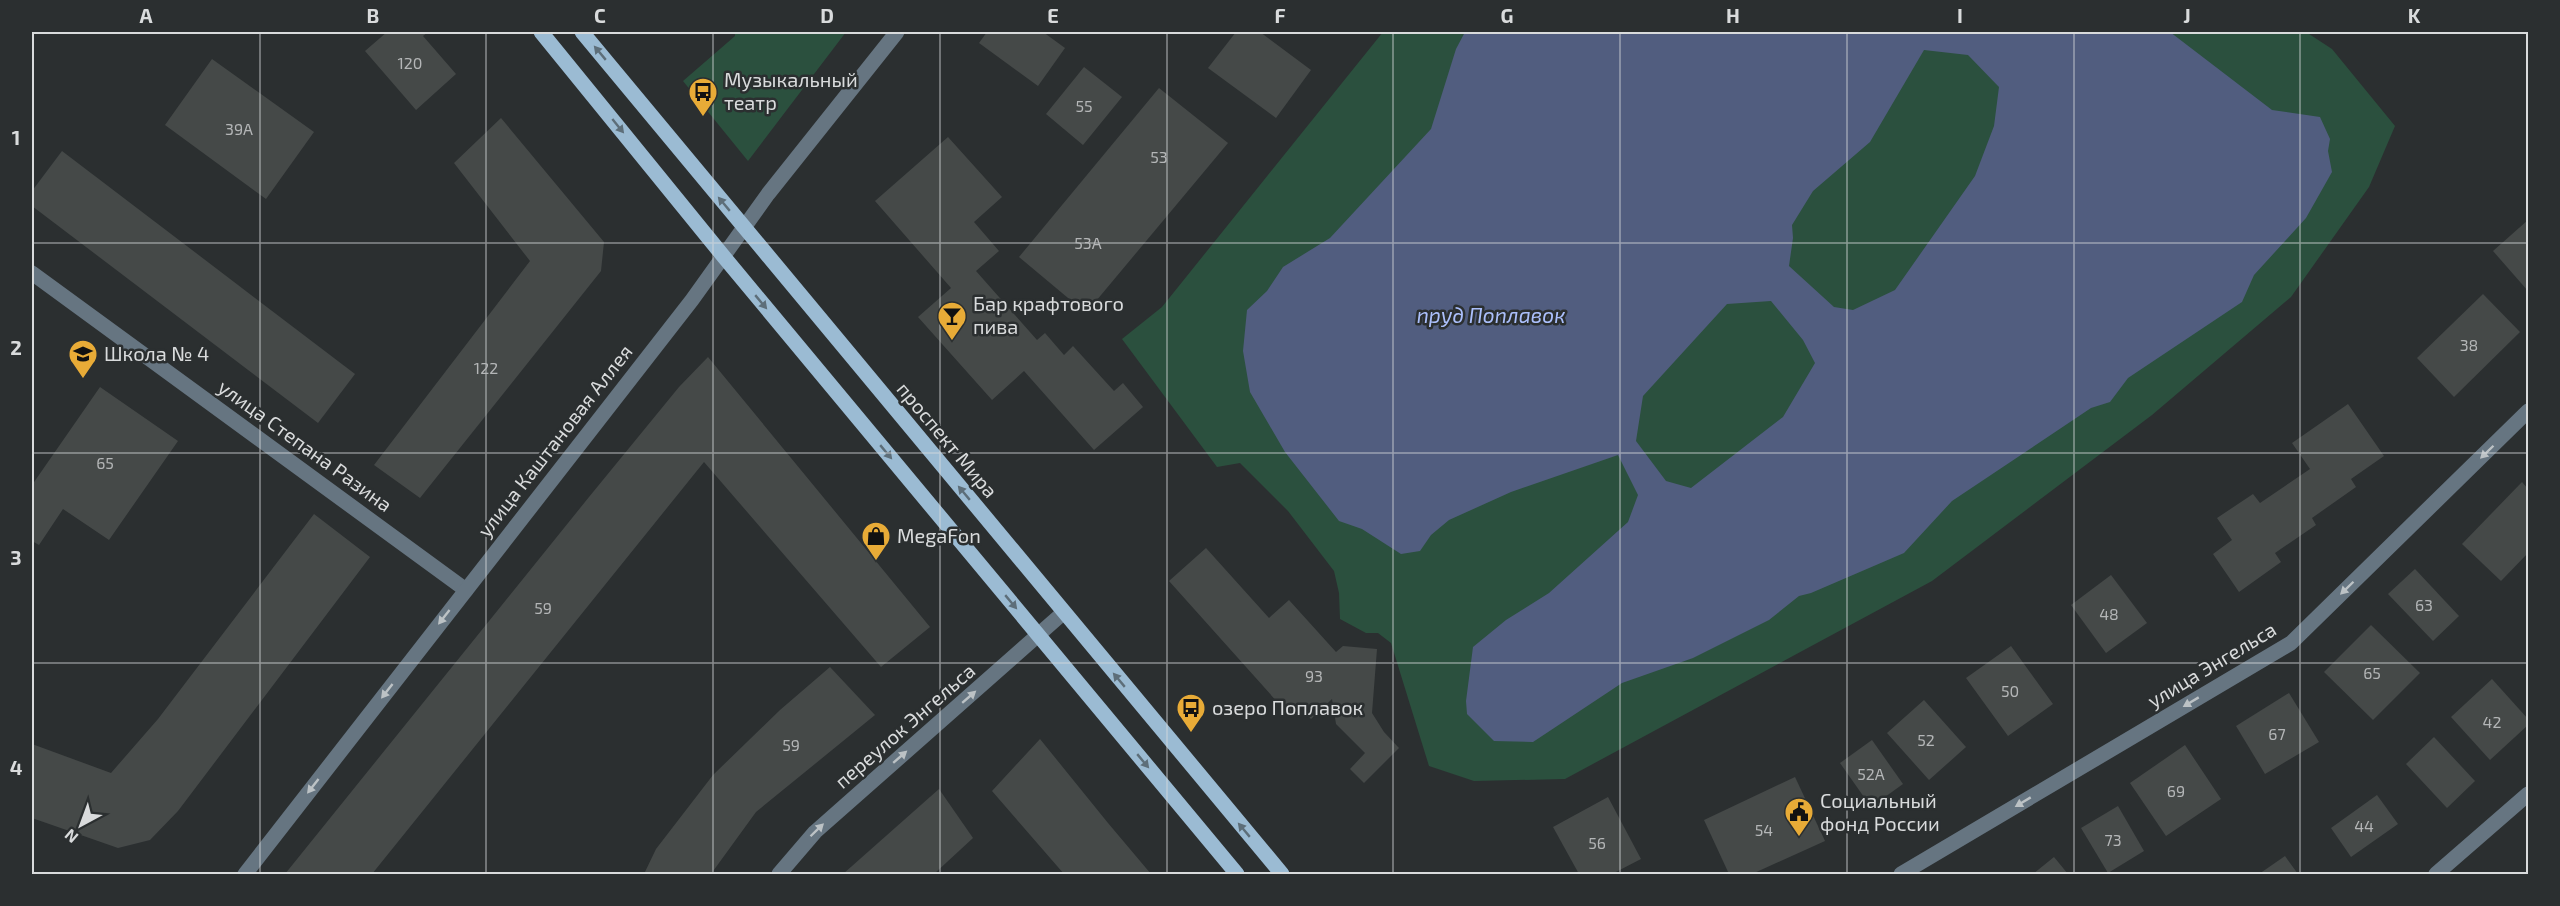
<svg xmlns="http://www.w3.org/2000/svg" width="2560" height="906" font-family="'Exo 2',sans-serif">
  <rect width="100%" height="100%" fill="#2b2f30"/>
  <!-- green -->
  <g fill="#2b503e">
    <polygon points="735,32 846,32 748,161 683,81 735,36"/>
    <polygon points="1383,32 2306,32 2332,49 2395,126 2369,187 2291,297 2152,415 1932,581 1565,779 1474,781 1429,766 1391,643 1378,633 1366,633 1340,619 1339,593 1334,571 1288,511 1240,463 1217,467 1122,339 1162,307"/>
  </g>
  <!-- water -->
  <path fill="#515d7f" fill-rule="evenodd" d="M1465 32H2170L2272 110 2320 117 2330 139 2328 151 2332 172 2306 218 2254 275 2242 302 2128 378 2110 402 2091 408 1952 501 1904 553 1811 593 1799 596 1769 620 1693 658 1622 683 1533 742 1494 741 1467 714 1466 701 1473 647 1506 620 1549 593 1628 522 1638 495 1618 455 1511 492 1449 520 1431 535 1420 551 1401 554 1362 529 1339 521 1285 452 1250 392 1243 351 1247 310 1267 291 1283 267 1330 238 1431 129 1456 49ZM1924 50 1968 55 1999 87 1994 126 1975 176 1895 290 1853 310 1834 307 1789 266 1793 238 1792 225 1813 191 1870 142ZM1771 301 1803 340 1815 363 1783 417 1691 488 1666 481 1636 441 1643 396 1727 304Z"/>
  <!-- building -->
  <g fill="#454948">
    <polygon points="387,32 428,32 423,36 456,74 416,110 365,51"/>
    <polygon points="987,32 1043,32 1065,48 1038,86 979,43"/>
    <polygon points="1236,32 1260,32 1311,70 1276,118 1208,68"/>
    <polygon points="212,59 314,132 266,199 165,125"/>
    <polygon points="1084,67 1122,97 1083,145 1046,114"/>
    <polygon points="1159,88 1228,143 1086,313 1019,257"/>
    <polygon points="501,118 604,242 601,271 420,498 374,465 530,261 454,163"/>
    <polygon points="948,137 1002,197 974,222 999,251 976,271 1037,340 1045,333 1064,355 1073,346 1114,391 1123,383 1143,407 1094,450 1024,371 992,400 918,317 951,288 875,201"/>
    <polygon points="62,151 355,374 318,423 32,206 32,191"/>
    <polygon points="2528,220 2528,291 2493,251"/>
    <polygon points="2483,294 2520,332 2454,397 2417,358"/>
    <polygon points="708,357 930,627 881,667 704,462 372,874 285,874 589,497 679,387"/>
    <polygon points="100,387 178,441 109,540 63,509 39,545 32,541 32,485"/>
    <polygon points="2348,404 2384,456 2351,479 2356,487 2312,518 2316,525 2275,553 2281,562 2239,592 2213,554 2232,540 2217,518 2253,494 2260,503 2310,469 2292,443"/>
    <polygon points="2522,482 2528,489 2528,553 2501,581 2462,544"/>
    <polygon points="314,514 370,557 178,811 150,840 118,848 32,818 32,744 111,773 158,719"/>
    <polygon points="1206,548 1269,618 1289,600 1336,652 1343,646 1377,649 1372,713 1384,732 1399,748 1364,783 1350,769 1365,753 1336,724 1332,699 1311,719 1298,705 1288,714 1169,581"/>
    <polygon points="2415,569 2459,616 2433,641 2388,594"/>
    <polygon points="2111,575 2147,623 2106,653 2071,605"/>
    <polygon points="2371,625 2420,673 2373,720 2324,672"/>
    <polygon points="2011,646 2053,704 2008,736 1966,678"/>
    <polygon points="830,667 875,715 756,812 711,874 644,874 656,849 713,775 780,710"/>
    <polygon points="2492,679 2528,719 2528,725 2490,760 2451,717"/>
    <polygon points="2289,693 2319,742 2265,774 2236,726"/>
    <polygon points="1924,700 1966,747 1929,780 1887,733"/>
    <polygon points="2434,737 2475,781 2447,808 2406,764"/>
    <polygon points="1040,739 1108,823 1151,874 1064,874 992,791"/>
    <polygon points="1872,740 1903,784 1871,807 1840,763"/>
    <polygon points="2185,745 2221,799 2166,836 2130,783"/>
    <polygon points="1795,777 1825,841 1752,874 1729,874 1704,820"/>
    <polygon points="939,789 973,838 934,874 843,874"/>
    <polygon points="2377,795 2398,824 2351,857 2331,828"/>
    <polygon points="1608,797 1641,859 1612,874 1579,874 1553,827"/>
    <polygon points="2118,806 2144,851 2108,873 2081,828"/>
    <polygon points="2285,856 2298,874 2259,874"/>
    <polygon points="2054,857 2068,874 2033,874"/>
  </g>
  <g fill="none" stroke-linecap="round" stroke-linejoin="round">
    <!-- minor -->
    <g stroke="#667581" stroke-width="15">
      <polyline points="32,273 466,590"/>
      <polyline points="245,874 692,300 768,194 897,32"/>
      <polyline points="779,874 815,832 1063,613"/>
      <polyline points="1901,874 2291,643 2528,411"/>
      <polyline points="2436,874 2528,794"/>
    </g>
    <!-- major -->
    <g stroke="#9bbbd3" stroke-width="15">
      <polyline points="541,32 724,257 1237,874"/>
      <polyline points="582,32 1282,874"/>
    </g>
  </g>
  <!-- one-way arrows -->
  <defs><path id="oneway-solid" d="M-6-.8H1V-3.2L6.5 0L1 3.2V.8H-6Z" transform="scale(1.5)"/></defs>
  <g fill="#5d6e79">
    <use href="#oneway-solid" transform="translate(600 53) rotate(-130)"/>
    <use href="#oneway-solid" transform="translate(618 126) rotate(51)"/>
    <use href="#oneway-solid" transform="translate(724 204) rotate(-130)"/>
    <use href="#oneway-solid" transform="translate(761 302) rotate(50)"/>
    <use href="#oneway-solid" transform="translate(886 452) rotate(50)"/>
    <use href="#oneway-solid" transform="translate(964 493) rotate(-130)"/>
    <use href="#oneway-solid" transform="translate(1011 602) rotate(50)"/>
    <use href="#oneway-solid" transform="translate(1119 680) rotate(-130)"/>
    <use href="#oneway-solid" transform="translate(1143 761) rotate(50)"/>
    <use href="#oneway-solid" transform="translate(1244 830) rotate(-130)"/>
  </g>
  <g fill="#bcc2c5">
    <use href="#oneway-solid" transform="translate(2487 452) rotate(136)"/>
    <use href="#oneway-solid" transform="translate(2347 588) rotate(136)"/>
    <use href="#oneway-solid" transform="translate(444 617) rotate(128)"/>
    <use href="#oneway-solid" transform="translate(387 691) rotate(128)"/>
    <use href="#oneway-solid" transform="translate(969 697) rotate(-41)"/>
    <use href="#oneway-solid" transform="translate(2191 702) rotate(149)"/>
    <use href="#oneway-solid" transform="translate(900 757) rotate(-41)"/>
    <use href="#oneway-solid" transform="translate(313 786) rotate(128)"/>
    <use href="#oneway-solid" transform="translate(2023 802) rotate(149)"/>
    <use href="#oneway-solid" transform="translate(817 830) rotate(-44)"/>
  </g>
  <!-- grid -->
  <path fill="none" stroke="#d9dbdc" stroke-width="1.5" stroke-opacity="0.55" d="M260 32V874M486 32V874M713 32V874M940 32V874M1167 32V874M1393 32V874M1620 32V874M1847 32V874M2074 32V874M2300 32V874M32 243H2528M32 453H2528M32 663H2528"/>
  <!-- icons -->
  <defs>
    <g id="bus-pin" transform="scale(1.5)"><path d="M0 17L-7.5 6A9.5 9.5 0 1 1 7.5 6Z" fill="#e8ab37" stroke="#2b2f30"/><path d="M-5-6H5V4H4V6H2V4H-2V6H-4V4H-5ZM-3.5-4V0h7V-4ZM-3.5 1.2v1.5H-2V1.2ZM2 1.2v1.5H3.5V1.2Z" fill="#111"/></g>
    <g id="bar-pin" transform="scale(1.5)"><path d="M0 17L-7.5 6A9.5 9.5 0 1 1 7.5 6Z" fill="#e8ab37" stroke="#2b2f30"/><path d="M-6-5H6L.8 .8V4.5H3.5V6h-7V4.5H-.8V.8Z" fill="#111"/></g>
    <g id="school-pin" transform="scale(1.5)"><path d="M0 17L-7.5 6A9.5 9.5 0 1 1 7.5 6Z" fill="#e8ab37" stroke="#2b2f30"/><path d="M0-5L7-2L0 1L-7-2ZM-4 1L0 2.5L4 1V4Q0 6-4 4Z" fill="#111"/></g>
    <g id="shop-pin" transform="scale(1.5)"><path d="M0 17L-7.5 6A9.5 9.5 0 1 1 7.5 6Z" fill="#e8ab37" stroke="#2b2f30"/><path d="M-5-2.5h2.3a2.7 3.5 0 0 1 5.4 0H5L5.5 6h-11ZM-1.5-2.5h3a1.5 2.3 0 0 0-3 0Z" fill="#111"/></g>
    <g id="civic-pin" transform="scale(1.5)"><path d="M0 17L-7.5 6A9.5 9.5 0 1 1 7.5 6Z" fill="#e8ab37" stroke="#2b2f30"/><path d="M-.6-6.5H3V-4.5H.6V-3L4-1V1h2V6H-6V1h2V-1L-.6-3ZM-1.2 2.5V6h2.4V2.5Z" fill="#111"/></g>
  </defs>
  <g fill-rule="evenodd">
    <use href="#bus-pin" x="703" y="92"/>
    <use href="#bar-pin" x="952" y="316"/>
    <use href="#school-pin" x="83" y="354"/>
    <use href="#shop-pin" x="876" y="536"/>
    <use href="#bus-pin" x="1191" y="708"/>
    <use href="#civic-pin" x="1799" y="812"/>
  </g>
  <g text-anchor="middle" stroke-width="5" stroke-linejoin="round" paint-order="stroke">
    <!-- number labels -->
    <g font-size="16" fill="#b4b6b7">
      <text x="410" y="69">120</text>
      <text x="1084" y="112">55</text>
      <text x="239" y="135">39А</text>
      <text x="1159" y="163">53</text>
      <text x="1088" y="249">53А</text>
      <text x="2469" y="351">38</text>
      <text x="486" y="374">122</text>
      <text x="105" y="469">65</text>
      <text x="2424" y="611">63</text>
      <text x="543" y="614">59</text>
      <text x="2109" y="620">48</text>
      <text x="2372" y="679">65</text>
      <text x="1314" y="682">93</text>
      <text x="2010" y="697">50</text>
      <text x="2492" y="728">42</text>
      <text x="2277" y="740">67</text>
      <text x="1926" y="746">52</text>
      <text x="791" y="751">59</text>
      <text x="1871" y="780">52А</text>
      <text x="2176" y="797">69</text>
      <text x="2364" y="832">44</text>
      <text x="1764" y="836">54</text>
      <text x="2113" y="846">73</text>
      <text x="1597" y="849">56</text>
    </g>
    <!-- poi labels -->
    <g font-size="20" fill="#d9dbdc" stroke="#2b2f30" text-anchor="start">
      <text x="724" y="87">Музыкальный<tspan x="724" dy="23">театр</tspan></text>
      <text x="973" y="311">Бар крафтового<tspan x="973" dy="23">пива</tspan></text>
      <text x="104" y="361">Школа № 4</text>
      <text x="897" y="543">MegaFon</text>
      <text x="1212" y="715">озеро Поплавок</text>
      <text x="1820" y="808">Социальный<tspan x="1820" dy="23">фонд России</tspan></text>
    </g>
    <!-- street labels -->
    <g font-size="20" fill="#d9dbdc" stroke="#2b2f30">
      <text transform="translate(947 440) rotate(50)" y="7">проспект Мира</text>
      <text transform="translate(555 441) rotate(-52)" y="7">улица Каштановая Аллея</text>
      <text transform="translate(305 446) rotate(36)" y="7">улица Степана Разина</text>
      <text transform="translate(2212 665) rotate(-31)" y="7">улица Энгельса</text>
      <text transform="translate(905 726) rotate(-41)" y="7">переулок Энгельса</text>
    </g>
    <!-- water labels -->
    <g font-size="21" font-style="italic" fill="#abbffb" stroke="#2b2f30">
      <text x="1491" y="323">пруд Поплавок</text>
    </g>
  </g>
  <!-- border -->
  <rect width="2560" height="906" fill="none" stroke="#2b2f30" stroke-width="66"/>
  <!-- north arrow -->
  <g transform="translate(81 825) rotate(221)" stroke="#2b2f30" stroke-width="4.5" paint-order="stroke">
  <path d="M0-4.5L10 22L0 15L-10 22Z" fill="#d9dbdc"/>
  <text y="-9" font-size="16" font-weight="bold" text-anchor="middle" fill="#d9dbdc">N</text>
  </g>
  <rect x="33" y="33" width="2494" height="840" fill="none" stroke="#d9dbdc" stroke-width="2"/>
  <g font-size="20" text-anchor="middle" font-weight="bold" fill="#d9dbdc">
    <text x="146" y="23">A</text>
    <text x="373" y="23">B</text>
    <text x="600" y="23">C</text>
    <text x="827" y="23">D</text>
    <text x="1053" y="23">E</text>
    <text x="1280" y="23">F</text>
    <text x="1507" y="23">G</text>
    <text x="1733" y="23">H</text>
    <text x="1960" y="23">I</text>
    <text x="2187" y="23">J</text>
    <text x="2414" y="23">K</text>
    <text x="16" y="145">1</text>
    <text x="16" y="355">2</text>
    <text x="16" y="565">3</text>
    <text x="16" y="775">4</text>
  </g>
</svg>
